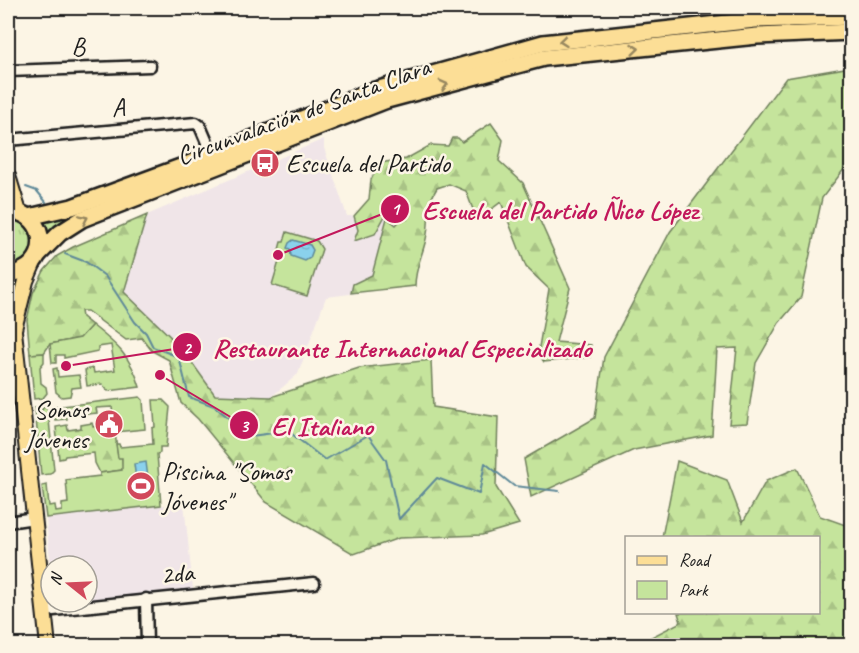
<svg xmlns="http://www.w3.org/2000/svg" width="859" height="653" font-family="Caveat,sans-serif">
  <defs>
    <pattern id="grass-tufts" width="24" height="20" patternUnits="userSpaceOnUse" patternTransform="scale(1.5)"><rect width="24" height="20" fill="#c5e49c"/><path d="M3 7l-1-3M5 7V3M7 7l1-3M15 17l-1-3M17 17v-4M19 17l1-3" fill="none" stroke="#a9c386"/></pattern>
    <pattern id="forest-firs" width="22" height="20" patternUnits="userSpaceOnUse" patternTransform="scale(1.5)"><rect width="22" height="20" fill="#c5e49c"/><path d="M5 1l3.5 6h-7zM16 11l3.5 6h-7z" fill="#a9c386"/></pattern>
    <pattern id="water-ripples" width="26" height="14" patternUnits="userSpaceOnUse" patternTransform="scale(1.5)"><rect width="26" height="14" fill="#8ad1ec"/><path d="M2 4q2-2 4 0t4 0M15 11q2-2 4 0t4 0" fill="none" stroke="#76b3ca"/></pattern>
  </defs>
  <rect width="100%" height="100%" fill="#fcf5e5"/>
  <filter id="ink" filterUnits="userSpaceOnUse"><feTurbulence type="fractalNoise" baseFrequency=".0167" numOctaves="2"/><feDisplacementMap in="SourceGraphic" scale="12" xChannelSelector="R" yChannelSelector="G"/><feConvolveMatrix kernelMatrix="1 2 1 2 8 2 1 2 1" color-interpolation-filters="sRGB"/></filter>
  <g filter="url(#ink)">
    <!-- built -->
    <g fill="#f0e5e8">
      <polygon points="324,139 324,148 347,216 385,216 395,205 405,215 396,225 426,238 415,272 415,286 326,297 298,374 271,397 215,395 180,346 124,292 147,215"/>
      <polygon points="184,503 193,589 87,600 87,566 51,566 51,569 46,518"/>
    </g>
    <!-- grass -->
    <g fill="url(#grass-tufts)" stroke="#70805c" stroke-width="1.5">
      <polygon points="169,177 47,236 42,222"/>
      <path d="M8 217C22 220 38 230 34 248 33 252 29 258 27 262L8 268Z"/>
      <polygon points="22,279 13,317 8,300 8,281"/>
    </g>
    <!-- forest -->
    <g fill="url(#forest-firs)" stroke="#70805c" stroke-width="1.5">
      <polygon points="851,67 851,160 822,198 801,297 779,323 756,363 747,423 729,424 737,348 717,349 712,435 634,450 531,497 524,459 595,418 604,357 670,232 786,78"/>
      <path d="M491 123 503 140 499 161 523 183 570 288 556 342 591 345 590 357 544 362 538 353 549 289 526 267 501 202 477 220 466 191 449 184 437 188C424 209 431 219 426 239 422 257 415 268 415 286L351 293 353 284 372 275 387 218 396 225 405 215 395 206 385 216 375 234 354 241 358 230 354 216 369 199 371 180 379 163 406 159 431 145 448 146 452 138H458L462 142Z"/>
      <polygon points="147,215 124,292 180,346 215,395 271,397 359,368 431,360 433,407 498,417 496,487 519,524 482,535 399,538 354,554 266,502 198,419 181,403 169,360 152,351 142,338 126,340 87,311 81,311 82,317 92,325 81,338 50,344 44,353 30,354 27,320 33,293 44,271 57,256 73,247"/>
      <polygon points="92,423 93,427 114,424 118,457 122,457 123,470 100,473 95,463 94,453 65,456 64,458 59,459 56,427 67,425 68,430 81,428 81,425"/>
      <polygon points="677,461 727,480 743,522 766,481 797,468 820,516 851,527 851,645 636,645 681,622 678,613 818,612 818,538 662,537"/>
    </g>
    <!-- green -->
    <g fill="#c5e49c" stroke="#70805c" stroke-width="1.5">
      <polygon points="287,232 317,241 322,249 307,296 272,285 280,258 277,257 281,242 284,242"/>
      <path d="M92 325C116 344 131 356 140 387L108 391 102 384 87 386 85 370 93 368 94 373 115 370 111 345 98 347V351L64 358V355H56V363H52L50 344 80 338Z"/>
      <polygon points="44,353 44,362 40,367 41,383 46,387 47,393 43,398 34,399 30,354"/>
      <polygon points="57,368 58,377 79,375 81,387 72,388 70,396 62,397 56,392 53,369"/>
      <polygon points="140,397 143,400 145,429 115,432 112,407 96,408 97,413 77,415 76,411 66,412 67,419 55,420 54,407"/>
      <polygon points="153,400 163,400 170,407 166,447 160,447 160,453 157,454 161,505 46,518 42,486 47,485 49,506 55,505 56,512 62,511 62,504 68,503 66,480 100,476 100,473 122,470 122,458 118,458 116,444 119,444 120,447 153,444 152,428 155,427"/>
      <polygon points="35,407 40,407 42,410 44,407 48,410 54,470 50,474 41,475"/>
    </g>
    <!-- water -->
    <g fill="url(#water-ripples)" stroke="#5e8999" stroke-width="1.5">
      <polygon points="293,240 310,245 313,250 310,258 305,261 291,256 290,249 287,248 289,243"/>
      <polygon points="146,462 149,486 137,487 134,464"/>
    </g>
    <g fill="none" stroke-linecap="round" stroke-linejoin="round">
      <!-- stream -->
      <g stroke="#5e8999" stroke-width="2">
        <polyline points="26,187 37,191 46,202"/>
        <polyline points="65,254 86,262 105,276 135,322 146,333 153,347 179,357 189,397 214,406 251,436 288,431 325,460 368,435 386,460 399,519 437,478 479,494 485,463 514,486 559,491"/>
      </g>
      <!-- minor casing -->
      <g stroke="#1c1c1c" stroke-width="15">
        <g id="minor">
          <polyline points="8,71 150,66"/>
          <polyline points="8,140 196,123 200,126 212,154"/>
          <polyline points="8,522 34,518"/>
          <polyline points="146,599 147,646"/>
          <polyline points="44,611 314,583"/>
        </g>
      </g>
      <!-- major casing -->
      <g stroke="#1c1c1c" stroke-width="18">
        <g id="major">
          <polyline points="8,176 19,212"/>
          <polyline points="8,310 14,331 48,646"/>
          <polyline points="14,329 26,281 34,262"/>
        </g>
      </g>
      <!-- highway casing -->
      <g stroke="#1c1c1c" stroke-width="20">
        <g id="highway">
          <path d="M8 211C51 212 52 271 8 274"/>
          <polyline points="29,217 72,207 186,165 372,91 543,43 755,20 852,17"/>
          <polyline points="39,254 60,233 82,219 387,100 544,58 757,36 852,32"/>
        </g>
      </g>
      <!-- minor -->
      <use href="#minor" stroke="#fcf5e5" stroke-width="10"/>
      <!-- major -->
      <use href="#major" stroke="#fcde96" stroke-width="14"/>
      <!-- highway -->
      <use href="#highway" stroke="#fcde96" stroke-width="15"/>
    </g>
    <!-- one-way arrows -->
    <defs><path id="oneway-chevron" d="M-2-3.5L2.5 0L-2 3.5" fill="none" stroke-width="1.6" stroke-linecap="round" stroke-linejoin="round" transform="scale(1.5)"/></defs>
    <g stroke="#97875f">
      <use href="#oneway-chevron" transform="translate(563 41) rotate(174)"/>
      <use href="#oneway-chevron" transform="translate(635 49) rotate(-6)"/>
      <use href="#oneway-chevron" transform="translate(444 85) rotate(-15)"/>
      <use href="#oneway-chevron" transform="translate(84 219) rotate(-25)"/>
    </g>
  </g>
  <!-- icons -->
  <defs>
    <g id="bus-disc" transform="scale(1.5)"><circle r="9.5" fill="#d1495b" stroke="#fcf5e5"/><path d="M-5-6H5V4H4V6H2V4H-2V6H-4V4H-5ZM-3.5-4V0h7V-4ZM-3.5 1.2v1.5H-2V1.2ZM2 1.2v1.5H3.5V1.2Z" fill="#fff"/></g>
    <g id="civic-disc" transform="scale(1.5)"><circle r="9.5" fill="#d1495b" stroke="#fcf5e5"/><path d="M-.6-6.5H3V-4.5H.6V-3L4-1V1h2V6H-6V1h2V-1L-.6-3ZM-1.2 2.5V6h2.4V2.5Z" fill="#fff"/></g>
    <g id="stadium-disc" transform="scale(1.5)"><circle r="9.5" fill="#d1495b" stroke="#fcf5e5"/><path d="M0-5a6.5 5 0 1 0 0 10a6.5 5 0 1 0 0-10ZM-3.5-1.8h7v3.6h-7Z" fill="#fff"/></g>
  </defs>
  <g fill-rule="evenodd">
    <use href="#bus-disc" x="265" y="163"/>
    <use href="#civic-disc" x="109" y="424"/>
    <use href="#stadium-disc" x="141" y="486"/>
  </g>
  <g text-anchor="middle" stroke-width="5" stroke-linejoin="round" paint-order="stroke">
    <!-- street labels -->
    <g font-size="26" fill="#1c1c1c" stroke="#fcf5e5">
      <text transform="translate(78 46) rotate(-2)" y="9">B</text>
      <text transform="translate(118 107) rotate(-5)" y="9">A</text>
      <text transform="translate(303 111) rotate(-20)" y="9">Circunvalación de Santa Clara</text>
      <text transform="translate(177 573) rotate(-6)" y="9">2da</text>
    </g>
    <!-- poi labels -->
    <g font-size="26" fill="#1c1c1c" stroke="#fcf5e5" text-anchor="start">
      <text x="286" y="172">Escuela del Partido</text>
      <text x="88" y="418" text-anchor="end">Somos<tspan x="88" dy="30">Jóvenes</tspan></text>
      <text x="162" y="480">Piscina "Somos<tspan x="162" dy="30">Jóvenes"</tspan></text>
    </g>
  </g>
  <!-- callouts -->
  <path fill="none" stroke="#c2185b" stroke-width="2" d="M278 255L395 209M66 366L187 347M160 375L244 425"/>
  <g fill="#c2185b" stroke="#fcf5e5" stroke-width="2">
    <circle cx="278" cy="255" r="6"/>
    <circle cx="66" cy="366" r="6"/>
    <circle cx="160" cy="375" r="6"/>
    <circle cx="395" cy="209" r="15"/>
    <circle cx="187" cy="347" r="15"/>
    <circle cx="244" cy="425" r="15"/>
  </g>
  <g font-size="18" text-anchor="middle" font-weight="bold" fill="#fff">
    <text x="395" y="215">1</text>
    <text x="187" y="354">2</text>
    <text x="244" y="432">3</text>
  </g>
  <g font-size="27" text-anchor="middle" font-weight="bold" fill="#c2185b" stroke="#fcf5e5" stroke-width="5" stroke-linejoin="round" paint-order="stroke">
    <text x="560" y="219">Escuela del Partido Ñico López</text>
    <text x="402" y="357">Restaurante Internacional Especializado</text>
    <text x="322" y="435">El Italiano</text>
  </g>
  <!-- margin -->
  <rect width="859" height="653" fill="none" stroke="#fcf5e5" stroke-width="30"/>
  <rect x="15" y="15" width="829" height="623" fill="none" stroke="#1c1c1c" stroke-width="2" filter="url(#ink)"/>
  <!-- legend -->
  <rect x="625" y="536" width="195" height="78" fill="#fcf5e5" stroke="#a29e95" stroke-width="1.5"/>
  <rect x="637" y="556" width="30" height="9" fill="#fcde96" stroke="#a29e95" stroke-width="1.5"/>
  <text x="679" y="566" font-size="18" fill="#1c1c1c">Road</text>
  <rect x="637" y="581" width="30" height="18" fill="#c5e49c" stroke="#a29e95" stroke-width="1.5"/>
  <text x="679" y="596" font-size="18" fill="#1c1c1c">Park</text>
  <!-- north arrow -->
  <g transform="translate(69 584) rotate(288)"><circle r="28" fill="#fcf5e5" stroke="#a29e95" stroke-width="1.5"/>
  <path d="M0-4.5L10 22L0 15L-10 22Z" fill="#d1495b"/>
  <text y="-9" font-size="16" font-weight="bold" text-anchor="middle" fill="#1c1c1c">N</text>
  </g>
</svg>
